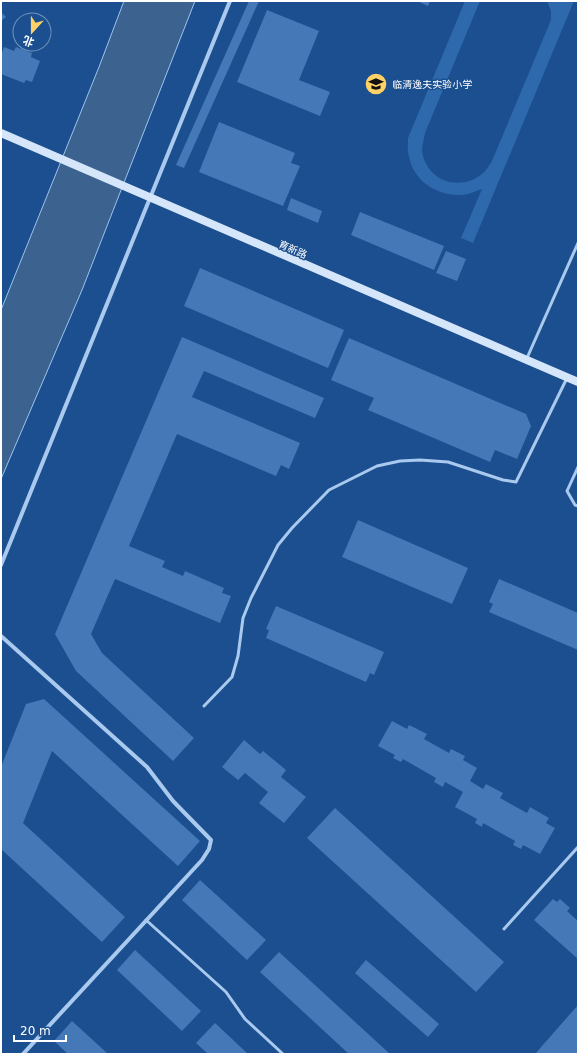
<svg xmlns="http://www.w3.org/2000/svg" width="579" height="1055" font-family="'DejaVu Sans','Noto Sans SC',sans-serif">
  <rect width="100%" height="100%" fill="#1b4f8f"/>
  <!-- green -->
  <path fill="#2e69ad" d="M465 1H480L425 133C424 139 422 145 422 151 423 159 427 167 433 173 446 186 469 186 483 173 487 170 489 165 492 161L551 20V11L547 1H574L473 243 461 238 482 189C475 191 469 195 461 195 437 196 413 181 409 156 407 150 408 144 408 138Z"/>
  <!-- water -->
  <polygon fill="#3c6290" stroke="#9cc4f0" points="124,1 195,1 82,290 1,479 1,310 99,67"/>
  <!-- building -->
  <g fill="#4478b7">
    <polygon points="249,1 259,1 184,168 176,165"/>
    <polygon points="417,1 430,1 428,6"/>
    <polygon points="267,10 319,31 299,80 330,92 320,116 237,82"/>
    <polygon points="1,12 6,17 1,21"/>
    <polygon points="4,47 14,51 16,47 32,53 31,57 40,61 32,82 26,80 24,83 1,74 1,55"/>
    <polygon points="219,122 295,153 291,163 300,166 283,206 199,172"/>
    <polygon points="291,198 322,211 318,223 287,210"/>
    <polygon points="360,212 444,246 434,270 351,235"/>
    <polygon points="446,251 466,259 457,281 436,273"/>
    <polygon points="200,268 344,330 328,368 184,306"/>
    <polygon points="182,337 324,398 315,418 204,371 192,397 300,443 289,469 281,465 276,476 177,434 129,546 165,561 162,567 183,576 185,571 224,588 222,593 231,596 220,623 115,579 91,634 102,653 194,738 173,761 76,671 55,634"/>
    <polygon points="349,338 526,414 531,426 517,459 495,450 490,462 368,410 374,398 331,380"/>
    <polygon points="358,520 468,568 452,604 342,557"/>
    <polygon points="499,579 578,613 578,650 489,612 493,604 489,602"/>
    <polygon points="276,606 384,652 374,675 370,673 366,682 266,638 269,630 266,629"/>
    <polygon points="44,699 200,841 178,866 52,751 23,823 125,917 102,942 1,849 1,767 26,704"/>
    <polygon points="392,721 407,729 409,725 427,734 424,739 449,753 451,749 465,756 463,760 477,768 470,781 483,789 486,784 503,793 500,798 527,813 530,807 549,818 546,823 555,828 540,854 523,845 521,849 513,845 515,841 483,823 482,827 475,823 477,819 455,807 463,792 445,782 443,787 434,782 436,778 403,759 401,762 393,758 395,755 378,746"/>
    <polygon points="244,740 260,754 263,751 286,770 281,777 306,797 284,823 259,803 268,792 245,773 238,780 222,767"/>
    <polygon points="335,808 504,962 476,992 307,838"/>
    <polygon points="200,880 266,940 247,960 182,900"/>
    <polygon points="553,899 557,902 560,899 570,908 567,911 578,921 578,959 534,920"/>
    <polygon points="135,950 201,1011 182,1031 117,970"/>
    <polygon points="279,952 390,1054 349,1054 260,972"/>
    <polygon points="366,960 439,1024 428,1037 355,973"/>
    <polygon points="578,1005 578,1054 535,1054"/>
    <polygon points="72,1021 108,1054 68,1054 54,1041"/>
    <polygon points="215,1023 248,1054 208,1054 196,1043"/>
  </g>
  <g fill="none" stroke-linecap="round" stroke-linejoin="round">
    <!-- lane -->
    <g stroke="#a9c9ee" stroke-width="3">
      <polyline points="527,358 578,243"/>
      <polyline points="578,467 567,491 575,505 578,506"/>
      <polyline points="204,706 232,677 238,656 243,618 251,598 278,545 292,528 329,490 377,466 400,461 420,460 448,462 503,480 516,482 567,378"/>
      <polyline points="146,920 226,992 245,1019 283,1054"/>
      <polyline points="504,929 578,847"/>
    </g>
    <!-- street -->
    <g stroke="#a9c9ee" stroke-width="4">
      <polyline points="1,565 230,1"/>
      <polyline points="1,636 147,767 173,801 211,840 209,849 202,860 23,1054"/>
    </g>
    <!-- secondary -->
    <polyline stroke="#d6e6fa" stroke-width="8" points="1,133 578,382"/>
  </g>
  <!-- icons -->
  <defs>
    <g id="school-disc" transform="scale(1.15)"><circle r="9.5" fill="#ffd166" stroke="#1b4f8f"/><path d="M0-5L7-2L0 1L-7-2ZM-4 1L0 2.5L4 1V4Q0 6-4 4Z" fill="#111"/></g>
  </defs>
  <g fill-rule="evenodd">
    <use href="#school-disc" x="376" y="84"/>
  </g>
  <g text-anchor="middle" stroke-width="3" stroke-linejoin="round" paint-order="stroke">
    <!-- poi labels -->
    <g font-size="10" fill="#fff" stroke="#1b4f8f" text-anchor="start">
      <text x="392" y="88">临清逸夫实验小学</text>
    </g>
    <!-- street labels -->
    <g font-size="10" fill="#fff" stroke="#1b4f8f">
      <text transform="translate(293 249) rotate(23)" y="4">育新路</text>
    </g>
  </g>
  <!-- border -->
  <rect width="579" height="1055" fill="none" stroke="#ffffff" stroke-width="4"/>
  <!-- north arrow -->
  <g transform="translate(32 32) rotate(201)"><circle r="19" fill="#1b4f8f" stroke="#7695bc"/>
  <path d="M0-3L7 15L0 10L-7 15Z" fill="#ffd166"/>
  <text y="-6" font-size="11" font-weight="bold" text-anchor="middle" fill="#ffffff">北</text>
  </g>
  <!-- scale -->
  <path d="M14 1035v6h52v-6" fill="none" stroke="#ffffff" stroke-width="2"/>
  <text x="20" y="1035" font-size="12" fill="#ffffff" stroke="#1b4f8f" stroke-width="3" paint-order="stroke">20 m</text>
</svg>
